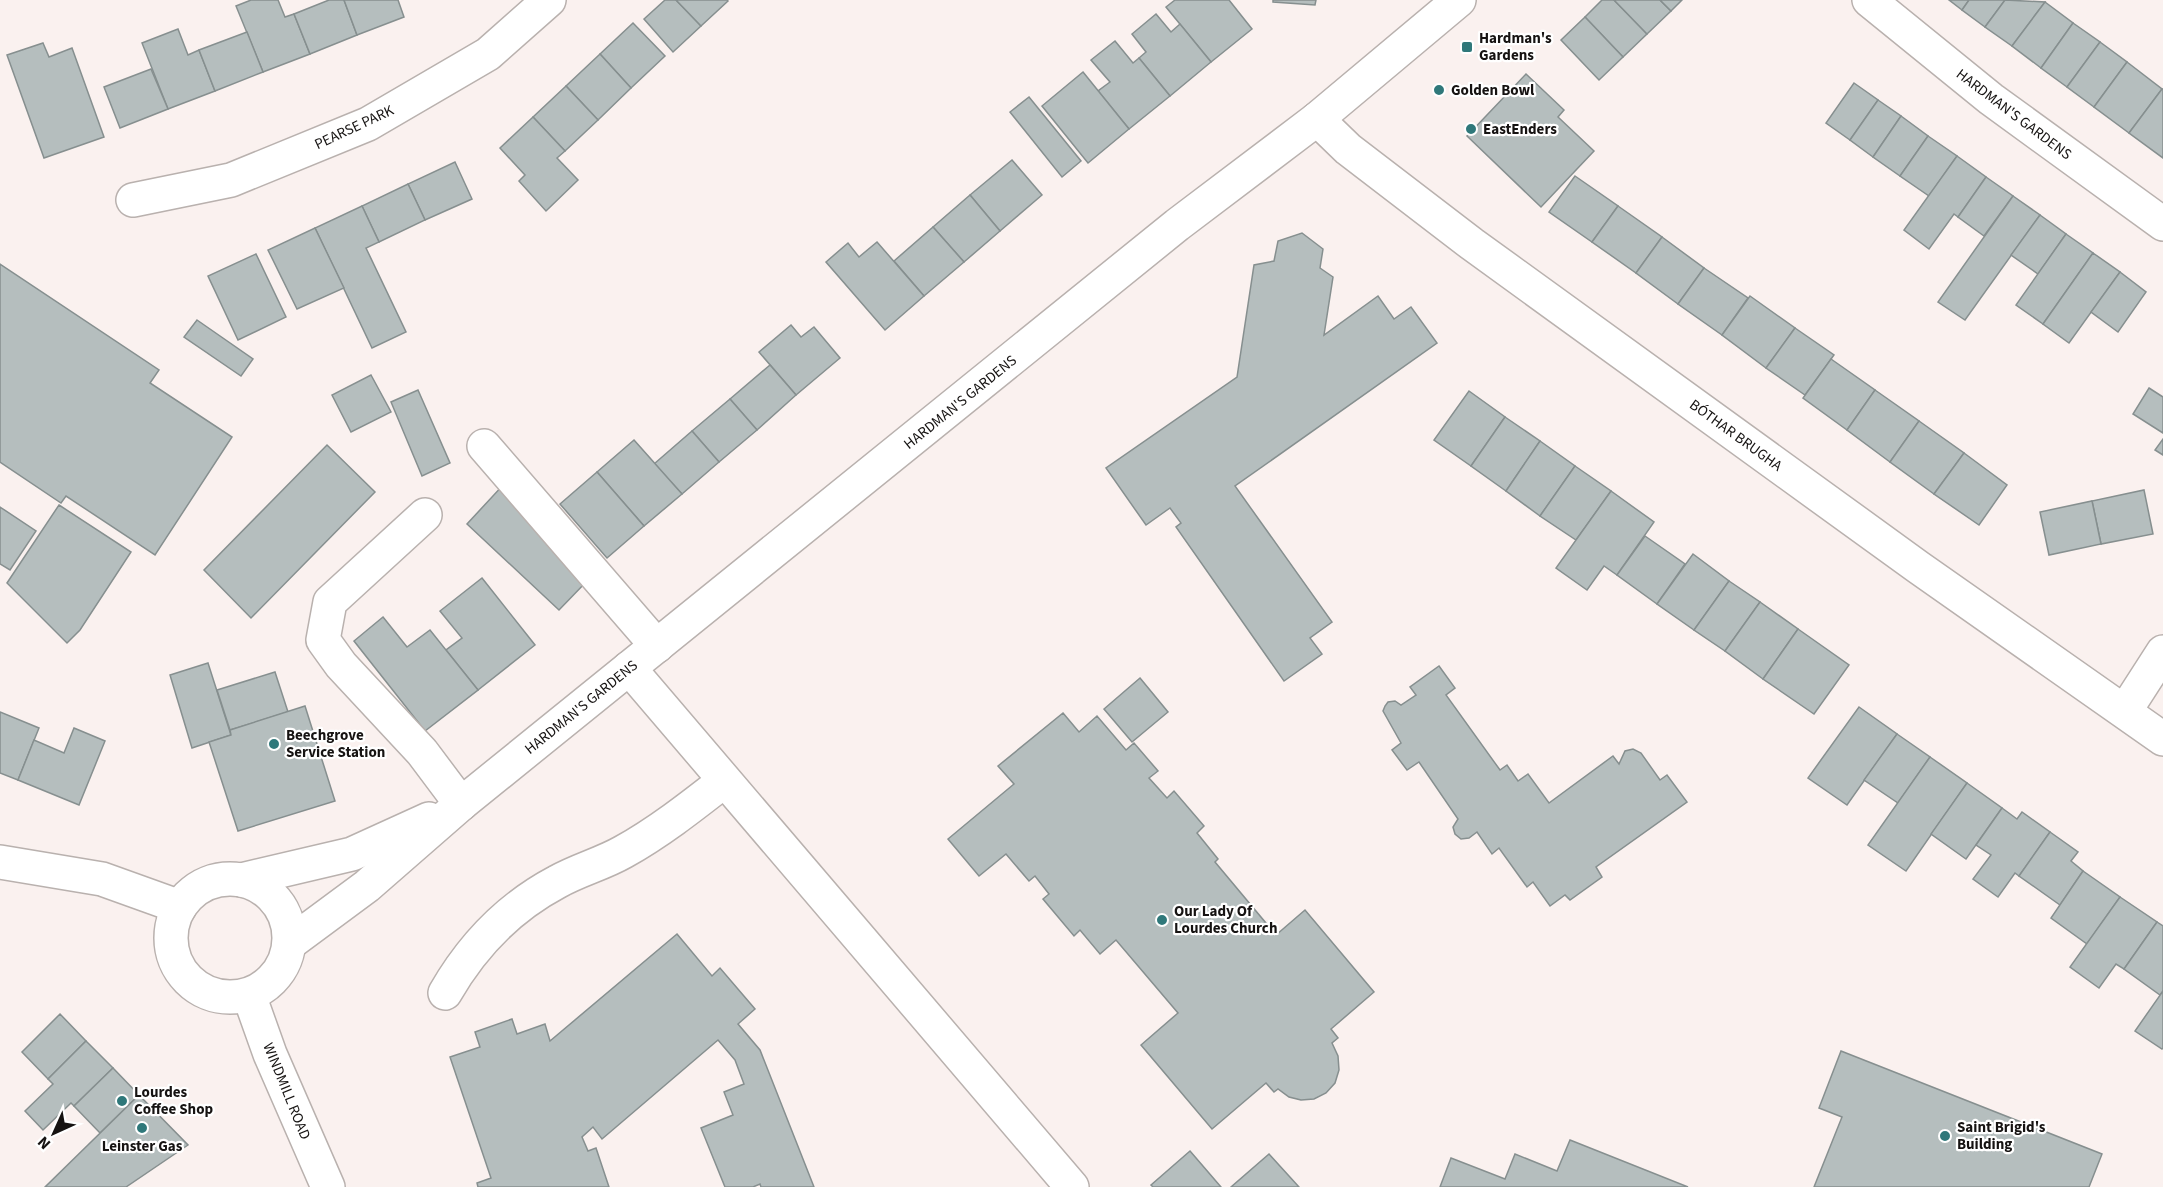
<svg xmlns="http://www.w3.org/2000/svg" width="2163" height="1187" font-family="'Source Sans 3',sans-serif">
  <rect width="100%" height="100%" fill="#faf1ef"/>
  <!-- building -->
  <g fill="#b5bebe" stroke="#868f8f" stroke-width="1.5">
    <polygon points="251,0 278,0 285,17 294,14 310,54 263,72 236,6"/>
    <polygon points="329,0 344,0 357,35 310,54 294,14"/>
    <polygon points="344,0 398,0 404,17 357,35"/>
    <polygon points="665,0 676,0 701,26 673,52 644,19"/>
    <polygon points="676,0 727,0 728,1 701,26"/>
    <polygon points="1175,0 1229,0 1252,29 1211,62 1166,7"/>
    <polygon points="1273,0 1316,0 1315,5 1273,2"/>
    <polygon points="1602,0 1614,0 1647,34 1623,57 1585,17"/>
    <polygon points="1614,0 1660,0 1671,11 1647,34"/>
    <polygon points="1660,0 1682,0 1671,11"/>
    <polygon points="1949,0 1969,0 1962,10"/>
    <polygon points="1969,0 2005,0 1985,27 1962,10"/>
    <polygon points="2005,0 2045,2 2012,46 1985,27"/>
    <polygon points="2045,2 2073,23 2041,68 2012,46"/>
    <polygon points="1156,14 1171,32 1180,24 1211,62 1170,96 1139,58 1146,52 1132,34"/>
    <polygon points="1585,17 1623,57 1599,80 1561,40"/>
    <polygon points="633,23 665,56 631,88 600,54"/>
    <polygon points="2073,23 2100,42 2067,87 2041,68"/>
    <polygon points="178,29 188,55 199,50 215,91 168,109 142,43"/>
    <polygon points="247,32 263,72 215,91 199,50"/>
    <polygon points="1115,41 1133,63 1139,58 1170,96 1129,129 1098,91 1110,82 1091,60"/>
    <polygon points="2100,42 2127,62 2094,107 2067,87"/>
    <polygon points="43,43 49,57 72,48 104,137 44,158 7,55"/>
    <polygon points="600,54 631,88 598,120 566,86"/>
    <polygon points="2127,62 2162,89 2129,133 2094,107"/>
    <polygon points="151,69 168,109 120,128 104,87"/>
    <polygon points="1083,72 1129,129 1088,163 1042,106"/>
    <polygon points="1526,74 1564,110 1558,117 1594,151 1541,207 1467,136"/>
    <polygon points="1854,83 1878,100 1850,140 1826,123"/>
    <polygon points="566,86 598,120 565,151 533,117"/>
    <polygon points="2162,89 2163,89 2163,158 2129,133"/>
    <polygon points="1029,97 1081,161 1062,177 1010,112"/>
    <polygon points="1878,100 1901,116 1873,157 1850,140"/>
    <polygon points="1901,116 1928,136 1900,176 1873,157"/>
    <polygon points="533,117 565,151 557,158 578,180 546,211 519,181 525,175 500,148"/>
    <polygon points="1928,136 1957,156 1929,196 1900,176"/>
    <polygon points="1957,156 1986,177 1958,217 1954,214 1929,249 1904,230"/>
    <polygon points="1012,160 1042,195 1000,231 970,195"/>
    <polygon points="455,162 472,199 425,220 408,184"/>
    <polygon points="1575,176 1618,206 1592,242 1549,212"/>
    <polygon points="1986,177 2013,196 1984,236 1958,217"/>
    <polygon points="408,184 425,220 379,242 362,206"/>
    <polygon points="970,195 1000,231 964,262 933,227"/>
    <polygon points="2013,196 2040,215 1965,320 1938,302"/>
    <polygon points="362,206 379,242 366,248 406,332 372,348 315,228"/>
    <polygon points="1618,206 1662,237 1636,273 1592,242"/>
    <polygon points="2040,215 2066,234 2038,274 2011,255"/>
    <polygon points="933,227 964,262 924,296 894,261"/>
    <polygon points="315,228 344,288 297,309 268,250"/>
    <polygon points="1302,233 1323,249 1320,268 1333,277 1324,335 1378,296 1394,319 1411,307 1437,343 1235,486 1332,622 1310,638 1322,654 1284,681 1176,527 1181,523 1170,508 1146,525 1106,468 1237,377 1254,265 1274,261 1278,241"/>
    <polygon points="2066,234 2093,253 2043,324 2016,305"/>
    <polygon points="1662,237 1704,268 1678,304 1636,273"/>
    <polygon points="877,242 924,296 885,330 826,262 848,243 859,257"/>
    <polygon points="2093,253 2120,272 2069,343 2043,324"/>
    <polygon points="256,254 286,317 238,340 208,276"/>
    <polygon points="0,264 159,370 150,383 232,437 155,555 66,496 61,503 0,462"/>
    <polygon points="1704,268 1748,298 1722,335 1678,304"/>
    <polygon points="2120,272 2146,292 2118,332 2091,312"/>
    <polygon points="1750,296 1795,328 1766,368 1722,335"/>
    <polygon points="197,320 253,359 241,376 184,337"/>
    <polygon points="791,325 801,337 814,327 840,358 796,395 759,352"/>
    <polygon points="1795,328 1834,355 1805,395 1766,368"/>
    <polygon points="1831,359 1875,390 1847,430 1803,398"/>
    <polygon points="770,365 796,395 757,430 730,399"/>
    <polygon points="371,375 391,412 351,432 332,395"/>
    <polygon points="2149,388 2163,397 2163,433 2133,414"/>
    <polygon points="418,390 450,463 422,476 391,402"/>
    <polygon points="1875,390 1919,421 1890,462 1847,430"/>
    <polygon points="1469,391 1505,417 1471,466 1434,440"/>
    <polygon points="730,399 757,430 719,462 692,431"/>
    <polygon points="1505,417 1540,441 1506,491 1471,466"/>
    <polygon points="1919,421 1964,453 1934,494 1890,462"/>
    <polygon points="692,431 719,462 682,494 654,464"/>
    <polygon points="2163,439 2163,455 2155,450"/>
    <polygon points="634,440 682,494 644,526 597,472"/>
    <polygon points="1540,441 1575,466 1540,516 1506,491"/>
    <polygon points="327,445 375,492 251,618 204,570"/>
    <polygon points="1964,453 2007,485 1979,525 1934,494"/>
    <polygon points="1575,466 1611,491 1576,540 1540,516"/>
    <polygon points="597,472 644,526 607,558 560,504"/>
    <polygon points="504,484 588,580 559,610 467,524"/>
    <polygon points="2144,490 2153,534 2101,544 2092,501"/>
    <polygon points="1611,491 1654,522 1617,575 1604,566 1587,590 1556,568"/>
    <polygon points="2092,501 2101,544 2049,555 2040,512"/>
    <polygon points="59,505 131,552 80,630 67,643 7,583"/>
    <polygon points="0,507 36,531 10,570 0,564"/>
    <polygon points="1645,536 1685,564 1657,604 1617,575"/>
    <polygon points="1693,554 1729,581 1694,630 1657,604"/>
    <polygon points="482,578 535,645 478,690 446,650 462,638 440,611"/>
    <polygon points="1729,581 1760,602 1725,651 1694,630"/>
    <polygon points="1760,602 1798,629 1763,679 1725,651"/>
    <polygon points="383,617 407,647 430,630 478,690 425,731 354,641"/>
    <polygon points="1798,629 1849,665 1814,714 1763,679"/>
    <polygon points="208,663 231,735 192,748 170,675"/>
    <polygon points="1439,666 1455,688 1446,695 1500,770 1507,765 1518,781 1528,774 1549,803 1613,756 1619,764 1625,751 1633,749 1641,753 1660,780 1667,775 1687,802 1596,867 1602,877 1570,900 1565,895 1550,906 1533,882 1527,887 1499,848 1492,854 1477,832 1469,838 1461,839 1455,834 1453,827 1458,819 1419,762 1407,770 1392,750 1401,743 1383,711 1385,706 1388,702 1395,701 1401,705 1416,695 1410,687"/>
    <polygon points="275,672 288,712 230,730 217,690"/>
    <polygon points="1140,678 1168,712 1132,742 1104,709"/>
    <polygon points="305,706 335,801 238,831 209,742 231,735 230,730"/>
    <polygon points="1859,707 1897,734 1847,805 1808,778"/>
    <polygon points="0,712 39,728 18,780 0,773"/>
    <polygon points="1063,713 1079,732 1097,716 1126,750 1134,743 1158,771 1149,778 1167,798 1174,791 1204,826 1197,833 1218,859 1215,862 1276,935 1305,910 1374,992 1331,1029 1338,1038 1332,1043 1338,1056 1339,1070 1335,1083 1326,1093 1314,1099 1301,1100 1289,1097 1278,1089 1274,1092 1266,1083 1212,1129 1141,1045 1178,1013 1116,940 1100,954 1080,930 1074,936 1043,899 1049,894 1035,876 1029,881 1006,854 979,876 948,839 1014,784 998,766"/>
    <polygon points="74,728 105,741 79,805 18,780 34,740 64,753"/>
    <polygon points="1897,734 1930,757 1898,803 1864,780"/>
    <polygon points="1930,757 1967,783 1906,871 1868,845"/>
    <polygon points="1967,783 2002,808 1966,859 1931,834"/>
    <polygon points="2002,808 2017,819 2022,812 2050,832 2019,876 2015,873 1998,897 1973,879 1991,855 1976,845"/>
    <polygon points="2050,832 2078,852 2071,861 2083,871 2060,905 2019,876"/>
    <polygon points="2083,871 2120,897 2087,944 2051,918"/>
    <polygon points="2120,897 2157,922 2124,969 2116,964 2099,988 2070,967"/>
    <polygon points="2157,922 2163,926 2163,991 2160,995 2124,969"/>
    <polygon points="677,934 712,976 720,968 755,1009 738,1024 760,1050 814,1187 761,1187 760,1184 753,1187 725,1187 701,1128 733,1115 724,1092 744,1084 735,1060 718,1040 602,1139 593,1127 582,1137 588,1151 596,1148 609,1187 478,1187 477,1183 491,1178 450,1057 480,1047 475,1032 512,1019 517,1034 545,1024 550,1041"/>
    <polygon points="2163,991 2163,1048 2162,1049 2135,1031"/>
    <polygon points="60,1014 86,1041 48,1079 22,1052"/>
    <polygon points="86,1041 113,1068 74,1106 71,1103 43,1130 25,1111 53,1084 48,1079"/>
    <polygon points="1841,1051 2102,1154 2089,1187 1814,1187 1842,1117 1819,1108"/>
    <polygon points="113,1068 139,1095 100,1133 74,1106"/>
    <polygon points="139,1095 188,1145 126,1187 45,1187"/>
    <polygon points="1570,1140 1688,1187 1440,1187 1451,1158 1505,1179 1515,1154 1557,1171"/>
    <polygon points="1190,1151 1221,1187 1153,1187 1151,1185"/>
    <polygon points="1269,1154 1299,1187 1231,1187"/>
  </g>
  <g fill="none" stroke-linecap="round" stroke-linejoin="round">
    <!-- minor casing -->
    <g stroke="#b9b1ae" stroke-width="36">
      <g id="minor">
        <polyline points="1869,0 1991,99 2163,224"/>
        <polyline points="1317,119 1348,149 1472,244 1918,567 2163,739"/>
        <polyline points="133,200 231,180 368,124 488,54 549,0"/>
        <polyline points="484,446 657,646"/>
        <polyline points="425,515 330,602 323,640 341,665 422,752 461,804"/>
        <polyline points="629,668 1072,1187"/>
        <polyline points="2125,711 2163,652"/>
        <polyline points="241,880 352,854 429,819"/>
        <polyline points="290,943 367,886 461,804 1177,225 1317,119 1459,0"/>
        <path d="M445 993C472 946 508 908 557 882 578 870 602 864 623 852 659 832 692 806 724 781"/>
      </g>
    </g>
    <!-- major casing -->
    <g stroke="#b9b1ae" stroke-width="36">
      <g id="major">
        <polyline points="0,862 102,879 180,907"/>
        <circle cx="230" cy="938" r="59"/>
        <polyline points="249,995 270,1054 328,1187"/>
      </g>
    </g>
    <!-- minor -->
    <use href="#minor" stroke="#fff" stroke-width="33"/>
    <!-- major -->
    <use href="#major" stroke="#fff" stroke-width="33"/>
  </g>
  <!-- markers -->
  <g fill="#2f787a" stroke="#fff" stroke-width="2">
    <rect x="1461" y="41" width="12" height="12" rx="3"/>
    <circle cx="1439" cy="90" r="6"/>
    <circle cx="1471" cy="129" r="6"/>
    <circle cx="274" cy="744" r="6"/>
    <circle cx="1162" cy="920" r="6"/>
    <circle cx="122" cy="1101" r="6"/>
    <circle cx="142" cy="1128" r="6"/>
    <circle cx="1945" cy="1136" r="6"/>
  </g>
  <g text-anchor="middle" stroke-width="4.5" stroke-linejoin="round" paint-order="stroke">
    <!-- poi labels -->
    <g font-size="15" font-weight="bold" fill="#161312" stroke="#fff" text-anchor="start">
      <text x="1479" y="43">Hardman's<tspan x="1479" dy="17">Gardens</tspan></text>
      <text x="1451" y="95">Golden Bowl</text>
      <text x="1483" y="134">EastEnders</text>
      <text x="286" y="740">Beechgrove<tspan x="286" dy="17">Service Station</tspan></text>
      <text x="1174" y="916">Our Lady Of<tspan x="1174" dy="17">Lourdes Church</tspan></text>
      <text x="134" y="1097">Lourdes<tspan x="134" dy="17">Coffee Shop</tspan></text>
      <text x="1957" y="1132">Saint Brigid's<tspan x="1957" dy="17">Building</tspan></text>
      <text x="142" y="1151" text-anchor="middle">Leinster Gas</text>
    </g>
    <!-- street labels -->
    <g font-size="15" fill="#161312" stroke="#fff">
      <text transform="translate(2014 114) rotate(37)" y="5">HARDMAN'S GARDENS</text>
      <text transform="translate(354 127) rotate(-25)" y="5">PEARSE PARK</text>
      <text transform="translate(960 402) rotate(-39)" y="5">HARDMAN'S GARDENS</text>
      <text transform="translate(1736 435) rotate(36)" y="5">BÓTHAR BRUGHA</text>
      <text transform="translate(581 707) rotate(-39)" y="5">HARDMAN'S GARDENS</text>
      <text transform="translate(287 1091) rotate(68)" y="5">WINDMILL ROAD</text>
    </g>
  </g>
  <!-- north arrow -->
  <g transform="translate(54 1133) rotate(225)" stroke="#ffffff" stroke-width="4.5" paint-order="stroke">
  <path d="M0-4.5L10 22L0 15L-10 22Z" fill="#161312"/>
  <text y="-9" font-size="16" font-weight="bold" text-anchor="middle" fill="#161312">N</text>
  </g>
</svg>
